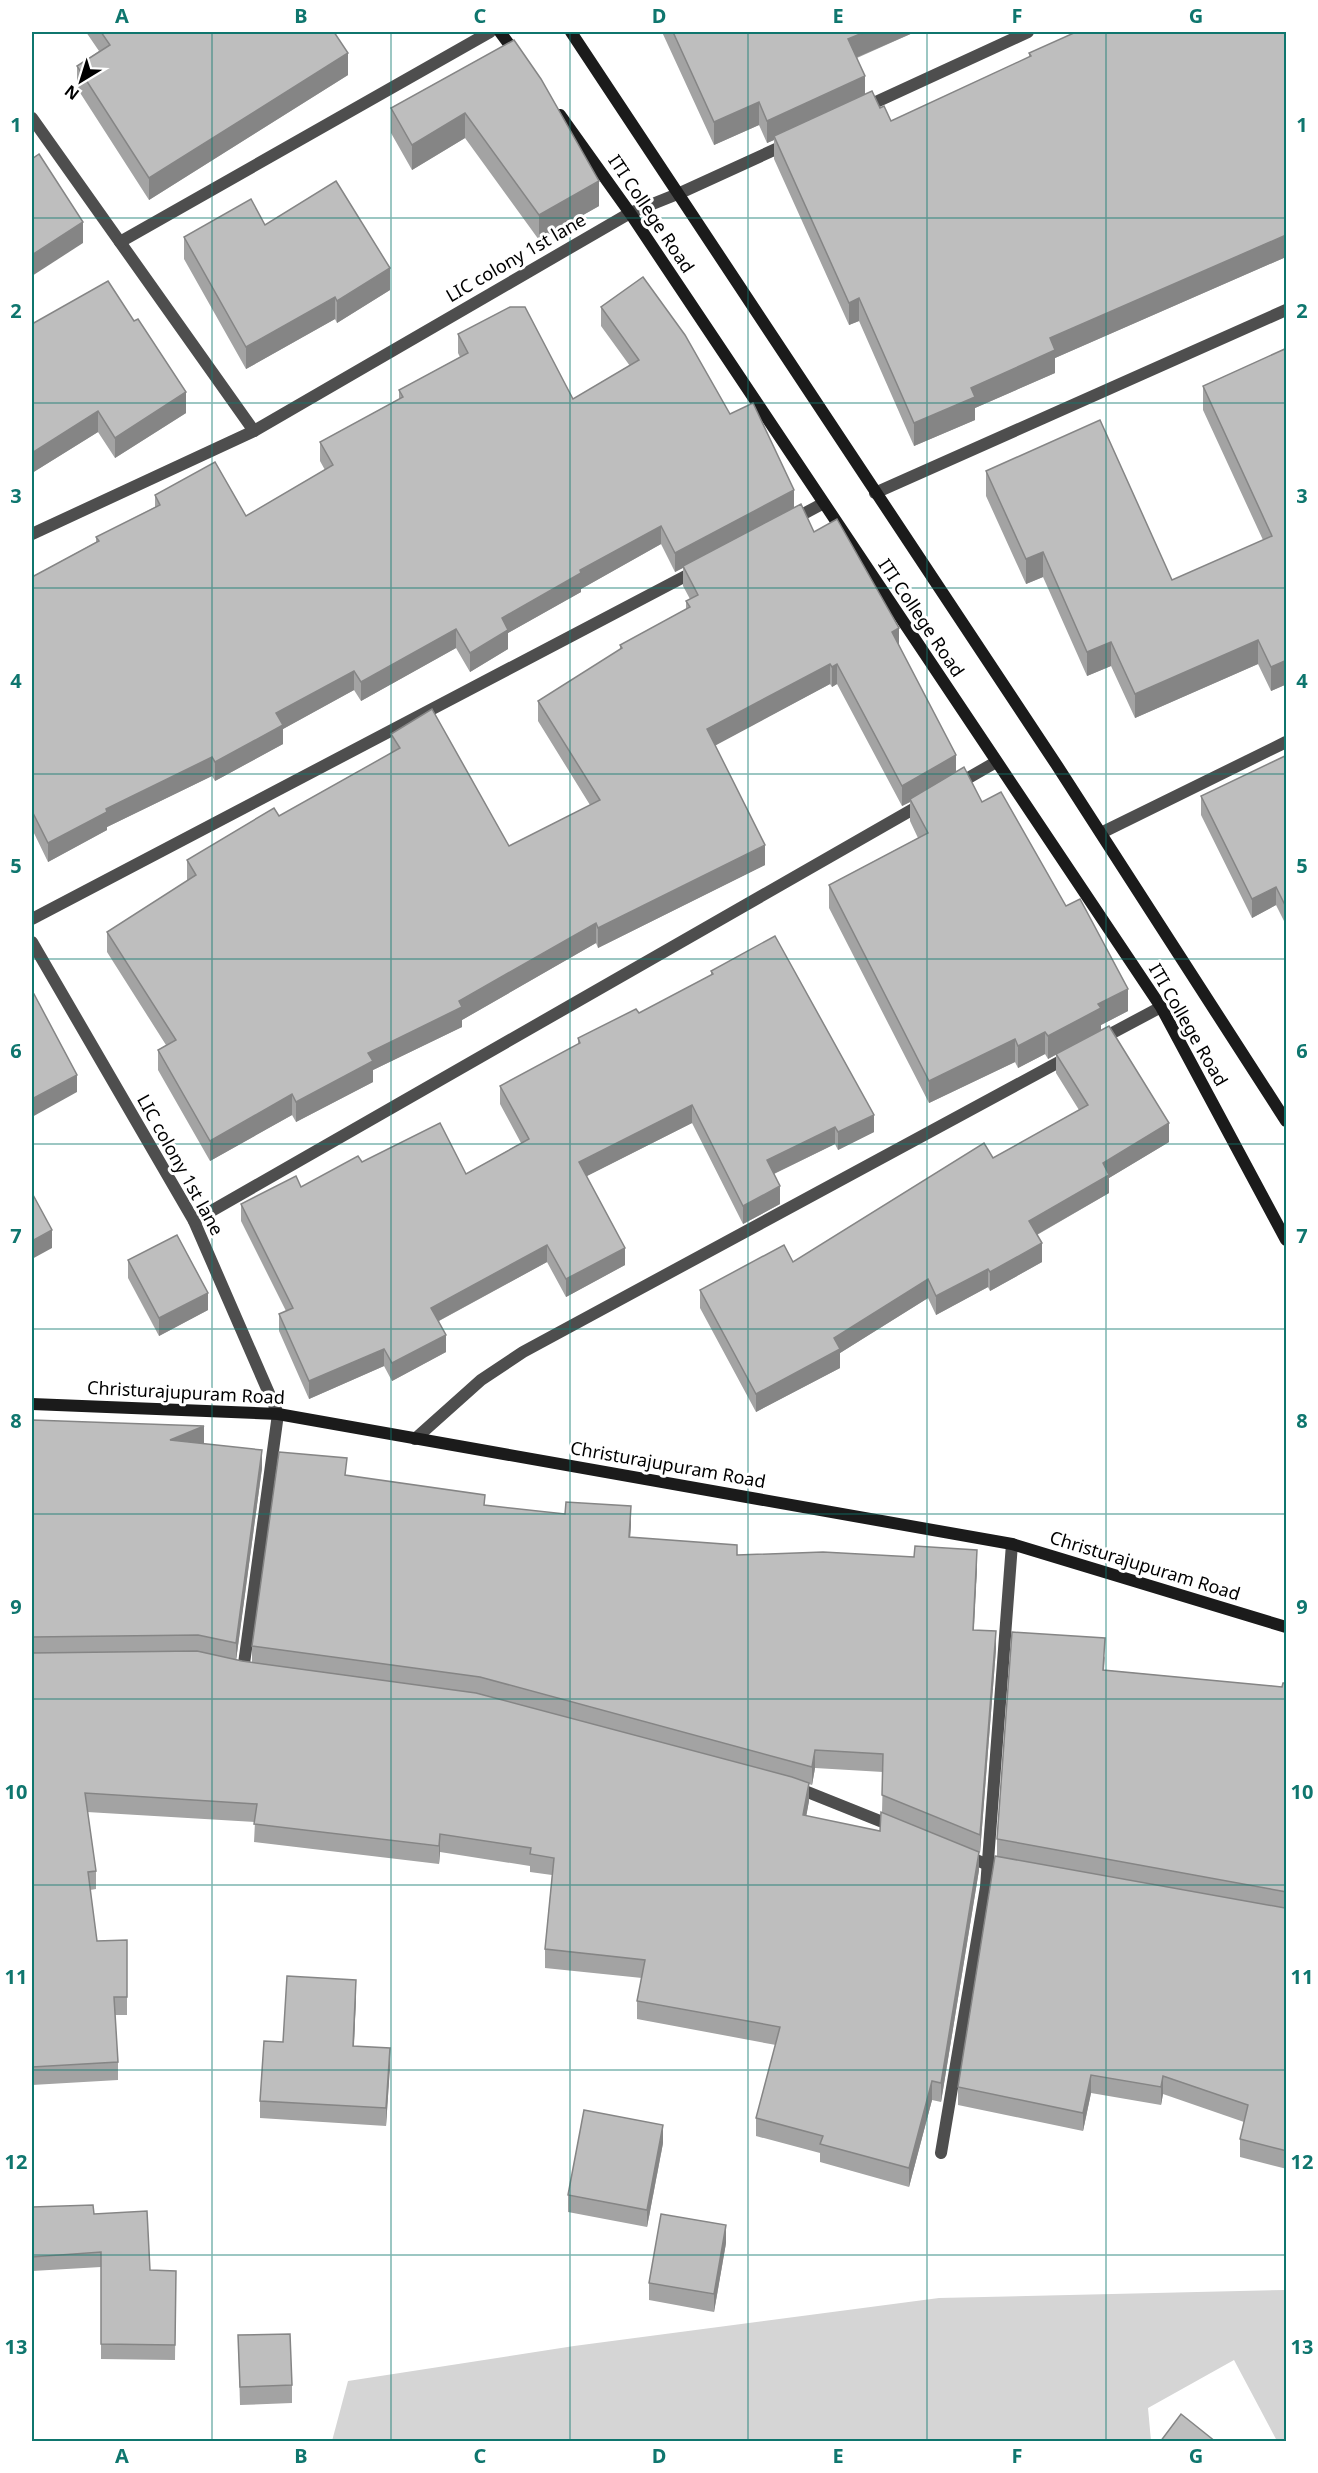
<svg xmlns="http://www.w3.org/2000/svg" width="1318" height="2473" font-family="'Noto Sans',sans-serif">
  <rect width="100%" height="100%" fill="#fff"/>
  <!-- green -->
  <polygon fill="#d5d5d5" points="1286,2290 1286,2441 1277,2441 1234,2360 1148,2408 1151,2441 332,2441 348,2381 574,2346 939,2298"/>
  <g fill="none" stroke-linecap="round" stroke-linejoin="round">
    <!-- street -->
    <g stroke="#4e4e4e" stroke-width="12">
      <polyline points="863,108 1028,32"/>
      <polyline points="32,118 254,431"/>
      <polyline points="120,242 490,32"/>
      <polyline points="875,493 1286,310"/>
      <polyline points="792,520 822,504"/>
      <polyline points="32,534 254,431 630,213 680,193 787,144"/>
      <polyline points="956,785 996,762"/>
      <polyline points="1101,833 1286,742"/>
      <polyline points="32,919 697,570"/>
      <polyline points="32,942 194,1221 278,1414 243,1671"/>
      <polyline points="1101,1039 1161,1007"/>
      <polyline points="194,1221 922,804"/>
      <polyline points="415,1439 481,1380 523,1352 1070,1056"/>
      <polyline points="795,1787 895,1827"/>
      <polyline points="964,1855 986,1864 1008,1868"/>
      <polyline points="941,2153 986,1887 1012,1544"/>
    </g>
    <!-- secondary -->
    <g stroke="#1b1b1b" stroke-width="12">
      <polyline points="500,32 517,55"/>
      <polyline points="571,32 1056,764 1286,1121"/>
      <polyline points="560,115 630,213 1161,1007 1286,1240"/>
      <polyline points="32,1404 278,1414 1012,1544 1286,1627"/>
    </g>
  </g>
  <!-- wall -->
  <g fill="#a3a3a3" fill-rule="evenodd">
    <polygon points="86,32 334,32 348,75 149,200 77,88 77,66 99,51"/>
    <polygon points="662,32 915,32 857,58 865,94 880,108 891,121 1029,57 1029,53 1287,32 1287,258 1286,257 1055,358 1055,373 975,408 975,420 914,446 859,321 849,325 774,159 774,140 767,143 759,125 714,145"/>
    <polygon points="514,40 599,206 539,240 465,138 412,170 391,133 391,108"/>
    <polygon points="265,225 390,290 337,323 335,319 246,369 184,259 184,237"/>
    <polygon points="601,307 730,414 794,508 814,532 899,646 956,772 982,802 1066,906 1128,1011 1101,1025 1101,1030 1048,1059 1045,1054 1018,1068 1015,1062 929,1103 829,908 829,885 918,838 910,821 910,802 902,806 837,684 832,687 830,684 715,745 765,865 598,948 596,943 462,1020 462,1027 373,1070 373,1082 296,1122 292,1115 210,1161 158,1070 158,1050 166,1045 107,952 107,932 187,881 187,860 279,816 391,753 391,734 509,846 590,805 538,721 538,701 620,650 620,645 686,609 686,601 690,599 683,586 683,568 675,572 661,544 581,589 581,592 508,633 508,649 470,672 456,648 361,701 354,690 283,729 283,744 215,781 212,776 107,827 107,830 48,862 32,829 32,577 96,542 96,537 155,507 155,495 246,516 325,470 320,461 320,442 399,399 399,390 460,357 458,353 458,334 573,399 630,366 601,326"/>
    <polygon points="32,324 186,413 115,458 98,432 32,473"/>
    <polygon points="1287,348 1287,684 1271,691 1258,664 1135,718 1111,666 1087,676 1043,577 1026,584 986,496 986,471 1172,580 1263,540 1203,410 1203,386"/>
    <polygon points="1287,755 1287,927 1276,905 1252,918 1201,815 1201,796"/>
    <polygon points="711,971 874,1132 838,1150 835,1144 774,1174 780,1204 743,1224 692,1123 587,1176 625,1265 566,1297 547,1262 439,1321 446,1352 392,1381 384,1366 309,1399 279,1331 279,1314 286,1311 241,1221 241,1204 301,1187 362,1162 466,1174 521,1143 500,1104 500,1086 578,1045 578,1038 639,1013 711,975"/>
    <polygon points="1056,1054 1169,1142 1109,1178 1109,1193 1037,1235 1042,1262 990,1291 988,1287 936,1315 928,1298 840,1353 840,1368 756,1412 700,1308 700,1290 793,1262 993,1158 1079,1110 1056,1073"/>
    <polygon points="128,1260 208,1310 159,1336 128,1278"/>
    <path d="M32 1420 204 1444 262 1468 236 1660 252 1662V1646L347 1475 485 1505 631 1524 630 1537 737 1555 977 1568 973 1630 996 1649 980 1853 979 1852V1870L941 2102 932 2100 909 2187 820 2162V2153L756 2136V2118L776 2045 637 2019V2001L642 1978 545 1968V1949L552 1875 530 1872V1866L440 1852 439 1864 254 1842 255 1822 87 1812 96 1871V1889L90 1890 97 1941 127 1940V2015H115L118 2062V2080L32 2085ZM815 1768 883 1772 882 1813 880 1831 806 1816 809 1801V1784L812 1785Z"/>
    <polygon points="1105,1656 1104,1670 1282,1687 1287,1683 1287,2169 1240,2157 1240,2139 1244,2122 1163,2094 1161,2105 1091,2093 1083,2131 958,2105 958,2087 997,1856 997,1839"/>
    <polygon points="356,1997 354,2046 390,2066 386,2126 260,2118 260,2101 283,2042"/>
    <polygon points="663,2143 647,2227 568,2212 568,2195"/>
    <polygon points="32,2199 32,2207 94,2214 150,2270 176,2271 175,2360 101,2359 101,2267 32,2271"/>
    <polygon points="726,2243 714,2312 649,2300 649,2283"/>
    <polygon points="238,2335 292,2385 292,2403 240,2405"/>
  </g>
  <!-- shaded-wall -->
  <g fill="#858585">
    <polygon points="865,32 915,32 848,61 848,39"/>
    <polygon points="348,53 348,75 149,200 149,178"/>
    <polygon points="865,76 865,98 774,136 774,140 767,143 767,121"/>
    <polygon points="759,102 759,125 714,145 714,122"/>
    <polygon points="465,113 465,138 412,170 412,145"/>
    <polygon points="599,181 599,206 539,240 539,215"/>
    <polygon points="83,222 83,243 32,276 32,255"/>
    <polygon points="1286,235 1286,257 1055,358 1055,373 975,408 975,420 914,446 914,423 1050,338"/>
    <polygon points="390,268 390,290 337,323 337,301"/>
    <polygon points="335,297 335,319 246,369 246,347"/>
    <polygon points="859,298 859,321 849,325 849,303"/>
    <polygon points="186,392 186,413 115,458 115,438"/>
    <polygon points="98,411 98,432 32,473 32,453"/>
    <polygon points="794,490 794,509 675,572 675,553"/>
    <polygon points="661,526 661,544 581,589 581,592 508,633 508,649 470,672 470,653 502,618 580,570"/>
    <polygon points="1043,552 1043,577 1026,584 1026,559"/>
    <polygon points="899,628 899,649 892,632"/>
    <polygon points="456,629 456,648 361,701 361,682"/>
    <polygon points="1258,640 1258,664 1135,718 1135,694"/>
    <polygon points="1111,642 1111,666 1087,676 1087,652"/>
    <polygon points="1287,660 1287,684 1271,691 1271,667"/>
    <polygon points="830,664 830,684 707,750 707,729"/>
    <polygon points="837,664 837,684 832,687 832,667"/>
    <polygon points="354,671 354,690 283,729 283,744 215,781 215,762 276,713"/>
    <polygon points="956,755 956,775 910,799 910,802 902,806 902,786"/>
    <polygon points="212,757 212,776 107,827 107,830 48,862 48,843 106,809"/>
    <polygon points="765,845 765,865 598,948 598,928"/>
    <polygon points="1276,887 1276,905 1252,918 1252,899"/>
    <polygon points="596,923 596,943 462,1020 462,1027 373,1070 373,1082 296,1122 296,1102 368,1053"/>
    <polygon points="1128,989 1128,1011 1101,1025 1101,1030 1048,1059 1048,1036 1098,1004"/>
    <polygon points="1045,1032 1045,1054 1018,1068 1018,1046"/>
    <polygon points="1015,1039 1015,1062 929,1103 929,1081"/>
    <polygon points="77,1075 77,1092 32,1117 32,1099"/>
    <polygon points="292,1094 292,1115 210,1161 210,1141"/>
    <polygon points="692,1105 692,1123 579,1180 579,1162"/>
    <polygon points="874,1115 874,1132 838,1150 838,1132"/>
    <polygon points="1169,1123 1169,1142 1109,1178 1109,1193 1029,1239 1029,1221 1103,1163"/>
    <polygon points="835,1127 835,1144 767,1177 767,1160"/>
    <polygon points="780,1186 780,1204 743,1224 743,1206"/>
    <polygon points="52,1230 52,1248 32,1259 32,1241"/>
    <polygon points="1042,1243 1042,1262 990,1291 990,1272"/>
    <polygon points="547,1245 547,1262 431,1325 431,1308"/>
    <polygon points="625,1248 625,1265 566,1297 566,1279"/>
    <polygon points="988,1269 988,1287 936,1315 936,1296"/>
    <polygon points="928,1279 928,1298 840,1353 840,1368 756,1412 756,1394 834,1338"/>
    <polygon points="208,1293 208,1310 159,1336 159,1318"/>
    <polygon points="446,1335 446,1352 392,1381 392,1363"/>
    <polygon points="384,1349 384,1366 309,1399 309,1381"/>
    <polygon points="204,1426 204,1444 170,1440"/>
    <polygon points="262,1450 262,1468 236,1661 236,1643"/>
    <polygon points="631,1506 631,1524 629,1555 629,1537"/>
    <polygon points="977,1550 977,1568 973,1648 973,1630"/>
    <polygon points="996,1631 996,1649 980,1853 980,1835"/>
    <polygon points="815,1750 815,1768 812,1785 812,1767"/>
    <polygon points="809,1783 809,1801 803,1834 803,1815"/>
    <polygon points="440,1834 440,1852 439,1864 439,1846"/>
    <polygon points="979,1852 979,1870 941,2102 941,2083"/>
    <polygon points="356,1980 356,1997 353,2063 353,2046"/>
    <polygon points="390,2048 390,2066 386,2126 386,2108"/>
    <polygon points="1091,2075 1091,2093 1083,2131 1083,2113"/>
    <polygon points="1163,2076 1163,2094 1161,2105 1161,2087"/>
    <polygon points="932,2081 932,2100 909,2187 909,2168"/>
    <polygon points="663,2125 663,2143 647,2227 647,2210"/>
    <polygon points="726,2225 726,2243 714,2312 714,2294"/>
  </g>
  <!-- building -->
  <g fill="#bebebe" stroke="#858585" stroke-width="1.5">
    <polygon points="101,32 334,32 348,53 149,178 77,66 110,45"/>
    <polygon points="673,32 865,32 848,39 865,76 767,121 759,102 714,122"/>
    <polygon points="1076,32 1287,32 1287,235 1286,235 1050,338 1055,350 971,388 975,397 914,423 859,298 849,303 774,136 872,91 880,108 884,106 891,121 1031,56 1029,53"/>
    <polygon points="514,40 541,79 599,181 539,215 465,113 412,145 391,108"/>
    <polygon points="39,154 83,222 32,255 32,159"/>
    <polygon points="336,181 390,268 337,301 335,297 246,347 184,237 251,199 265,225"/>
    <polygon points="643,277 685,335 730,414 753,403 794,490 675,553 661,526 580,570 581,573 502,618 508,630 470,653 456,629 361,682 354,671 276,713 283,725 215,762 212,757 106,809 107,812 48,843 32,811 32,577 99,541 96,537 160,505 155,495 215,462 246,516 333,465 320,442 403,397 399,390 468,353 458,334 510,307 525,307 573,399 639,360 601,307"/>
    <polygon points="108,281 134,321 138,319 186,392 115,438 98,411 32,453 32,324"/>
    <polygon points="1287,348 1287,660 1271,667 1258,640 1135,694 1111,642 1087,652 1043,552 1026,559 986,471 1100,420 1172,580 1272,536 1203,386"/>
    <polygon points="801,504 814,532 837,519 899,628 892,632 956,755 902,786 837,664 832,667 830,664 707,729 765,845 598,928 596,923 459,1001 462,1007 368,1053 373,1061 296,1102 292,1094 210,1141 158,1050 176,1040 107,932 196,875 187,860 274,808 279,816 400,748 391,734 432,709 509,846 600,800 538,701 622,648 620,645 690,607 686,601 698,595 683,566"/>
    <polygon points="1287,755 1287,909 1276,887 1252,899 1201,796"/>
    <polygon points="964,767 982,802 1001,792 1066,906 1080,899 1128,989 1098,1004 1101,1008 1048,1036 1045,1032 1018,1046 1015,1039 929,1081 829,885 928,833 910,799"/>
    <polygon points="775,936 874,1115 838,1132 835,1127 767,1160 780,1186 743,1206 692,1105 579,1162 625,1248 566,1279 547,1245 431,1308 446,1335 392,1363 384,1349 309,1381 279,1314 293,1308 241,1204 296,1176 301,1187 358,1156 362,1162 440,1123 466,1174 529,1139 500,1086 580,1043 578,1038 636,1009 639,1013 713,974 711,971"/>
    <polygon points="34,994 77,1075 32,1099 32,995"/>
    <polygon points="1109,1026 1169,1123 1103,1163 1109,1175 1029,1221 1042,1243 990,1272 988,1269 936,1296 928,1279 834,1338 840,1349 756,1394 700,1290 784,1245 793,1262 984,1143 993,1158 1088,1105 1056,1054"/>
    <polygon points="32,1193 52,1230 32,1241"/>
    <polygon points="177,1235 208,1293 159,1318 128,1260"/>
    <polygon points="32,1420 204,1426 170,1440 262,1450 236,1643 198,1635 32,1637"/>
    <polygon points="279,1452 347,1458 345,1475 485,1495 484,1505 565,1514 566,1502 631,1506 629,1537 737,1545 737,1555 823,1552 914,1557 915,1546 977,1550 973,1630 996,1631 980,1835 882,1795 883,1754 815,1750 812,1767 480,1677 252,1646"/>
    <polygon points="1012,1632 1105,1638 1103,1670 1282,1687 1283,1683 1287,1683 1287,1892 997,1839"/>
    <polygon points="197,1651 242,1661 476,1693 792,1777 809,1783 803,1815 880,1831 881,1812 979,1852 941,2083 932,2081 909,2168 820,2144 823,2136 756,2118 780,2027 637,2001 645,1960 545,1949 554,1858 530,1854 531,1848 440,1834 439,1846 254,1824 257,1804 85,1793 96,1871 88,1872 97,1941 127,1940 127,1997 114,1997 118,2062 32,2067 32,1653"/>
    <polygon points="995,1856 1285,1908 1287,1907 1287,2151 1240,2139 1248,2105 1163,2076 1161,2087 1091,2075 1083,2113 958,2087"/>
    <polygon points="287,1976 356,1980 353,2046 390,2048 386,2108 260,2101 264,2041 283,2042"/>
    <polygon points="584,2110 663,2125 647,2210 568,2195"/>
    <polygon points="32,2199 32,2207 93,2205 94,2214 147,2211 150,2270 176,2271 175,2345 101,2344 101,2252 32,2257"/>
    <polygon points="661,2214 726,2225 714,2294 649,2283"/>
    <polygon points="290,2334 292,2385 240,2387 238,2335"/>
    <polygon points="1181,2414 1216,2442 1160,2442"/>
  </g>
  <!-- grid -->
  <path fill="none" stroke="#0f766e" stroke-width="1.5" stroke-opacity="0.55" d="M212 32V2442M391 32V2442M570 32V2442M748 32V2442M927 32V2442M1106 32V2442M32 218H1286M32 403H1286M32 588H1286M32 774H1286M32 959H1286M32 1144H1286M32 1329H1286M32 1514H1286M32 1699H1286M32 1885H1286M32 2070H1286M32 2255H1286"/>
  <g text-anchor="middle" stroke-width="6" stroke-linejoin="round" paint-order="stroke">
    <!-- street labels -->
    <g font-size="18" fill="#000" stroke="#fff">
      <text transform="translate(651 214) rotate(56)" y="6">ITI College Road</text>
      <text transform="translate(516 258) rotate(-30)" y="6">LIC colony 1st lane</text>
      <text transform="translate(921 618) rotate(56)" y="6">ITI College Road</text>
      <text transform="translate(1188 1025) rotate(60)" y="6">ITI College Road</text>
      <text transform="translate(180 1165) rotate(61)" y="6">LIC colony 1st lane</text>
      <text transform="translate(186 1393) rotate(3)" y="6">Christurajupuram Road</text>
      <text transform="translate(668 1465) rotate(10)" y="6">Christurajupuram Road</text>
      <text transform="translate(1145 1566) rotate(17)" y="6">Christurajupuram Road</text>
    </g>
  </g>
  <!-- border -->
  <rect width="1318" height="2473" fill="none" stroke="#ffffff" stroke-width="66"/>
  <!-- north arrow -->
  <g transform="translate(81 81) rotate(218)" stroke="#ffffff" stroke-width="4.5" paint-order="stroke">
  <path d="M0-4.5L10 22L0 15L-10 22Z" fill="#000000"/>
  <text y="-9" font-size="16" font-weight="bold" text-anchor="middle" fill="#000000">N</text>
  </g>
  <rect x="33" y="33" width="1252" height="2407" fill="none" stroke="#0f766e" stroke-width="2"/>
  <g font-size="20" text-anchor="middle" font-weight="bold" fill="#0f766e">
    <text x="122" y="23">A</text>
    <text x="301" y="23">B</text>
    <text x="480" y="23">C</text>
    <text x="659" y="23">D</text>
    <text x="838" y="23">E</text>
    <text x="1017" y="23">F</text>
    <text x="1196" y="23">G</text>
    <text x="16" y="132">1</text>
    <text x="1302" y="132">1</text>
    <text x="16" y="318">2</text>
    <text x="1302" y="318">2</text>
    <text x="16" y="503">3</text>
    <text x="1302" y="503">3</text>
    <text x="16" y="688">4</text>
    <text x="1302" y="688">4</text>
    <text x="16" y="873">5</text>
    <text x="1302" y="873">5</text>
    <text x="16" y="1058">6</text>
    <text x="1302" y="1058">6</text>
    <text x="16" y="1243">7</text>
    <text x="1302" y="1243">7</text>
    <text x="16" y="1428">8</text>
    <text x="1302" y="1428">8</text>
    <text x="16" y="1614">9</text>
    <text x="1302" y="1614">9</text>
    <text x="16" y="1799">10</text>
    <text x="1302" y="1799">10</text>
    <text x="16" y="1984">11</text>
    <text x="1302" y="1984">11</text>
    <text x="16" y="2169">12</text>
    <text x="1302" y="2169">12</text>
    <text x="16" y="2354">13</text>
    <text x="1302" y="2354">13</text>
    <text x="122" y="2463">A</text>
    <text x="301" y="2463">B</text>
    <text x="480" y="2463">C</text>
    <text x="659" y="2463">D</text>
    <text x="838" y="2463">E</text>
    <text x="1017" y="2463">F</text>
    <text x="1196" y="2463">G</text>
  </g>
</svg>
